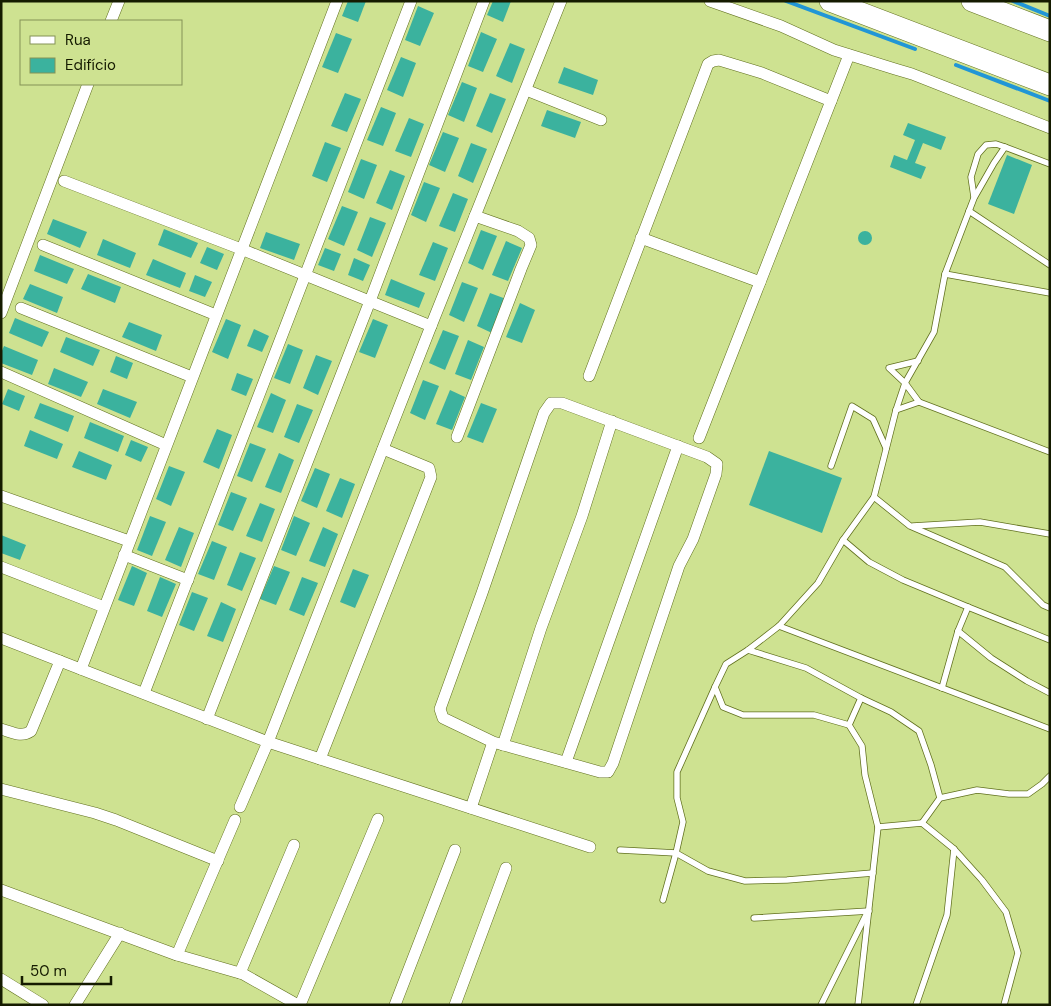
<svg xmlns="http://www.w3.org/2000/svg" width="1051" height="1006" font-family="'DM Sans',sans-serif">
  <rect width="100%" height="100%" fill="#cee291"/>
  <g fill="none" stroke-linecap="round" stroke-linejoin="round">
    <!-- stream -->
    <g stroke="#2196d6" stroke-width="4">
      <polyline points="786,1 915,49"/>
      <polyline points="1013,1 1050,16"/>
      <polyline points="956,65 1050,101"/>
    </g>
  </g>
  <!-- building -->
  <g fill="#3bb29e">
    <polygon points="348,1 366,1 358,22 342,16"/>
    <polygon points="493,1 511,1 503,22 487,15"/>
    <polygon points="418,6 434,13 420,46 405,40"/>
    <polygon points="481,32 497,39 483,72 468,66"/>
    <polygon points="336,33 352,39 338,73 322,67"/>
    <polygon points="510,43 525,49 512,83 496,76"/>
    <polygon points="401,57 416,63 403,97 387,90"/>
    <polygon points="564,67 598,80 593,95 558,83"/>
    <polygon points="462,82 477,88 464,122 448,115"/>
    <polygon points="345,93 361,99 347,132 331,126"/>
    <polygon points="490,93 506,99 492,133 476,126"/>
    <polygon points="381,107 396,113 383,146 367,140"/>
    <polygon points="547,110 581,122 575,138 541,126"/>
    <polygon points="409,118 424,124 411,157 395,151"/>
    <polygon points="908,123 946,137 941,150 923,143 915,163 926,167 921,179 890,167 894,155 907,160 915,140 903,135"/>
    <polygon points="443,132 459,138 445,172 429,165"/>
    <polygon points="325,142 341,148 327,182 312,176"/>
    <polygon points="471,143 487,149 473,183 458,176"/>
    <polygon points="1007,155 1032,165 1014,214 988,204"/>
    <polygon points="361,159 377,165 364,199 348,192"/>
    <polygon points="390,170 405,176 392,210 376,203"/>
    <polygon points="424,182 440,188 426,222 411,215"/>
    <polygon points="453,193 468,199 455,232 439,226"/>
    <polygon points="342,206 358,212 344,246 328,239"/>
    <polygon points="370,217 386,223 372,257 357,250"/>
    <polygon points="53,219 87,232 80,248 47,234"/>
    <polygon points="164,229 198,243 191,258 158,245"/>
    <polygon points="481,230 497,236 483,270 468,263"/>
    <circle cx="865" cy="238" r="7"/>
    <polygon points="266,232 300,244 294,260 260,248"/>
    <polygon points="103,239 136,253 130,268 97,255"/>
    <polygon points="506,241 522,248 508,281 492,275"/>
    <polygon points="433,242 448,248 435,281 419,275"/>
    <polygon points="207,247 224,254 217,270 200,263"/>
    <polygon points="325,248 341,254 334,271 318,265"/>
    <polygon points="40,255 74,269 67,284 34,271"/>
    <polygon points="354,258 370,265 363,281 348,275"/>
    <polygon points="153,259 186,273 180,288 146,275"/>
    <polygon points="88,274 121,287 115,303 81,289"/>
    <polygon points="195,275 212,282 205,297 189,291"/>
    <polygon points="391,279 425,293 419,308 385,295"/>
    <polygon points="462,282 478,288 464,322 449,315"/>
    <polygon points="30,284 63,297 57,313 23,299"/>
    <polygon points="490,293 506,299 492,333 477,326"/>
    <polygon points="520,303 535,310 522,343 506,337"/>
    <polygon points="15,318 49,332 42,347 9,333"/>
    <polygon points="226,319 241,325 228,359 212,352"/>
    <polygon points="373,319 388,325 375,358 359,352"/>
    <polygon points="129,322 162,335 156,351 122,337"/>
    <polygon points="254,329 269,336 262,352 247,346"/>
    <polygon points="443,330 459,336 445,370 429,363"/>
    <polygon points="66,337 100,350 93,366 60,352"/>
    <polygon points="468,340 484,347 471,380 455,374"/>
    <polygon points="288,344 303,350 290,384 274,378"/>
    <polygon points="4,346 38,360 32,375 1,363 1,353"/>
    <polygon points="316,355 332,361 318,395 303,388"/>
    <polygon points="116,356 133,363 127,379 110,372"/>
    <polygon points="54,368 88,382 81,397 48,384"/>
    <polygon points="237,373 253,379 246,396 231,390"/>
    <polygon points="423,380 439,386 425,420 410,413"/>
    <polygon points="8,389 25,396 19,411 2,404"/>
    <polygon points="103,389 137,402 130,418 97,404"/>
    <polygon points="450,390 465,397 452,430 436,424"/>
    <polygon points="271,393 286,400 273,433 257,427"/>
    <polygon points="40,403 74,416 68,432 34,418"/>
    <polygon points="481,403 497,409 483,443 467,437"/>
    <polygon points="297,404 313,410 299,443 284,437"/>
    <polygon points="90,422 124,436 118,452 84,438"/>
    <polygon points="217,429 232,435 219,469 203,462"/>
    <polygon points="30,430 63,444 57,459 24,446"/>
    <polygon points="131,440 148,447 141,462 125,455"/>
    <polygon points="250,443 266,449 252,482 237,476"/>
    <polygon points="79,451 112,465 106,480 72,467"/>
    <polygon points="769,451 842,478 822,533 749,505"/>
    <polygon points="279,453 294,460 281,493 265,487"/>
    <polygon points="169,466 185,472 171,506 156,499"/>
    <polygon points="315,468 330,474 317,508 301,501"/>
    <polygon points="340,478 355,484 342,518 326,511"/>
    <polygon points="231,492 247,498 233,531 218,525"/>
    <polygon points="260,503 275,509 262,542 246,536"/>
    <polygon points="150,516 166,522 152,556 137,550"/>
    <polygon points="294,516 310,523 296,556 281,550"/>
    <polygon points="179,527 194,533 181,567 165,560"/>
    <polygon points="323,527 338,534 325,567 309,561"/>
    <polygon points="1,535 26,545 20,560 1,553"/>
    <polygon points="212,541 227,547 214,580 198,574"/>
    <polygon points="240,552 256,558 242,591 227,585"/>
    <polygon points="132,566 147,573 134,606 118,600"/>
    <polygon points="274,566 290,572 276,605 260,599"/>
    <polygon points="353,569 369,575 355,608 340,602"/>
    <polygon points="160,577 176,584 162,617 147,611"/>
    <polygon points="302,577 318,583 304,616 289,610"/>
    <polygon points="192,592 208,598 194,631 179,625"/>
    <polygon points="221,602 236,609 223,642 207,636"/>
  </g>
  <g fill="none" stroke-linecap="round" stroke-linejoin="round">
    <!-- lane casing -->
    <g stroke="#61701e" stroke-width="7">
      <g id="lane">
        <polyline points="974,197 971,177 978,154 986,145 996,144 1005,147"/>
        <polyline points="969,211 1050,265"/>
        <polyline points="945,274 1050,293"/>
        <polyline points="918,361 889,368 905,383 919,402 1050,452"/>
        <polyline points="896,410 919,402"/>
        <polyline points="831,466 852,406 873,419 886,448"/>
        <polyline points="874,497 910,526 1005,567 1043,605 1050,608"/>
        <polyline points="913,526 980,522 1050,534"/>
        <polyline points="843,540 869,562 903,580 968,607 1050,640"/>
        <polyline points="779,626 1050,729"/>
        <polyline points="958,631 991,658 1027,681 1050,693"/>
        <polyline points="748,650 806,668 861,698 891,712 919,731 931,765 940,798"/>
        <polyline points="942,688 958,631 968,607"/>
        <polyline points="849,725 861,698"/>
        <polyline points="922,823 940,798 977,790 1009,794 1028,794 1042,784 1050,776"/>
        <polyline points="878,827 922,823 954,849 982,880 1006,912 1018,953 1004,1005"/>
        <polyline points="620,850 676,853 708,871 745,881 787,880 873,873"/>
        <polyline points="663,900 676,853 683,822 677,798 677,772 715,687"/>
        <polyline points="754,918 869,911"/>
        <polyline points="821,1005 866,915"/>
        <polyline points="858,1005 878,827 865,775 862,746 849,725 814,715 743,715 723,707 715,687 726,664 748,650 779,626 818,583 843,540 874,497 896,410 905,383 934,332 945,274 974,198 994,163 1005,147 1050,164"/>
        <polyline points="916,1005 947,915 954,849"/>
      </g>
    </g>
    <!-- street casing -->
    <g stroke="#61701e" stroke-width="12">
      <g id="street">
        <polyline points="710,1 781,26 834,50 895,69 912,74 1050,128"/>
        <polyline points="111,21 119,1"/>
        <polyline points="526,90 601,120"/>
        <polyline points="64,181 241,249 431,326"/>
        <polyline points="641,238 760,282"/>
        <polyline points="43,245 216,315"/>
        <polyline points="21,308 192,377"/>
        <polyline points="1,313 88,84"/>
        <polyline points="1,372 166,445"/>
        <polyline points="589,376 708,64 713,61 719,60 729,63 762,73 831,101"/>
        <polyline points="457,437 521,269 531,245 529,238 518,231 475,216"/>
        <polyline points="699,438 849,55"/>
        <polyline points="1,496 129,541"/>
        <polyline points="124,555 188,580"/>
        <polyline points="1,567 104,607"/>
        <polyline points="1,638 268,742 590,847"/>
        <polyline points="81,669 337,1"/>
        <polyline points="144,693 411,1"/>
        <polyline points="207,719 370,301 484,1"/>
        <path d="M1 729C12 732 21 738 31 731L60 661"/>
        <polyline points="503,745 541,628 582,516 612,421"/>
        <polyline points="320,759 431,477 429,468 383,449"/>
        <polyline points="566,762 678,446"/>
        <polyline points="1,789 95,813 116,820 218,861"/>
        <polyline points="240,807 268,742 431,326 561,1"/>
        <polyline points="471,808 493,742 600,772 608,772 613,763 679,566 693,539 716,474 717,464 707,457 562,403 551,403 544,413 482,593 440,709 443,718 493,742"/>
        <polyline points="1,890 177,955 243,974 298,1005"/>
        <polyline points="177,955 235,820"/>
        <polyline points="240,973 294,845"/>
        <polyline points="1,979 43,1005"/>
        <polyline points="75,1005 120,933"/>
        <polyline points="300,1005 378,819"/>
        <polyline points="395,1005 455,850"/>
        <polyline points="455,1005 506,868"/>
      </g>
    </g>
    <!-- highway casing -->
    <g stroke="#61701e" stroke-width="22">
      <g id="highway">
        <polyline points="830,1 1050,85"/>
        <polyline points="972,1 1050,31"/>
      </g>
    </g>
    <!-- lane -->
    <use href="#lane" stroke="#fff" stroke-width="5.5"/>
    <!-- street -->
    <use href="#street" stroke="#fff" stroke-width="11"/>
    <!-- highway -->
    <use href="#highway" stroke="#fff" stroke-width="21"/>
  </g>
  <!-- border -->
  <rect width="1051" height="1006" fill="none" stroke="#151b00" stroke-width="5"/>
  <!-- legend -->
  <rect x="20" y="20" width="162" height="65" fill="#cee291" stroke="#849257"/>
  <rect x="30" y="36" width="25" height="8" fill="#ffffff" stroke="#849257"/>
  <text x="65" y="45" font-size="15" fill="#151b00">Rua</text>
  <rect x="30" y="58" width="25" height="15" fill="#3bb29e" stroke="#849257"/>
  <text x="65" y="70" font-size="15" fill="#151b00">Edifício</text>
  <!-- scale -->
  <path d="M22 976v8h89v-8" fill="none" stroke="#151b00" stroke-width="2.5"/>
  <text x="30" y="976" font-size="15" fill="#151b00" stroke="#cee291" stroke-width="4" paint-order="stroke">50 m</text>
</svg>
